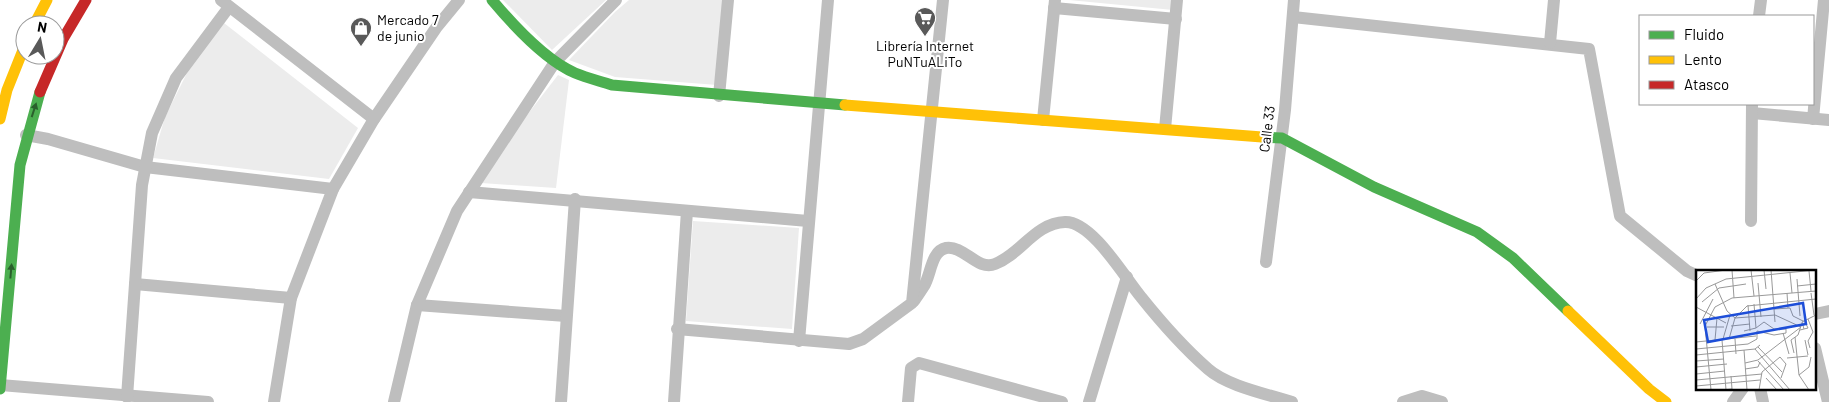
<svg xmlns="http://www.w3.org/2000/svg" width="1829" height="402" font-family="Barlow,sans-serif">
  <rect width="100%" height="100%" fill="#fff"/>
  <!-- green -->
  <g fill="#ececec">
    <polygon points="503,0 606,0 552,50"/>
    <polygon points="629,0 725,0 717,85 615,77 569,60 615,12"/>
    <polygon points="1069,0 1174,0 1173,10"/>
    <polygon points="224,23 358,128 329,179 153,158 165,117 190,67"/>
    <polygon points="558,75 569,80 556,188 481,183 514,132"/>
    <polygon points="693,221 799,228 792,329 686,321"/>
  </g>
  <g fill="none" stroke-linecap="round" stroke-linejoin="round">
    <!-- street -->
    <g stroke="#bebebe" stroke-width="12">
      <polyline points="221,0 374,119"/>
      <polyline points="1054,8 1176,19"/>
      <polyline points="1759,16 1761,0"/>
      <polyline points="1293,17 1589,49 1620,216 1687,271 1698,276"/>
      <polyline points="1550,43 1554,0"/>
      <polyline points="719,96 728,0"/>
      <polyline points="1752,113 1829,120"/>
      <polyline points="1813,119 1824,0"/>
      <polyline points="1043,120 1055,0"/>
      <polyline points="1165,129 1177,0"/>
      <polyline points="26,135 48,139 145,167 333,189"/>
      <polyline points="469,192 808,221"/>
      <polyline points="1751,221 1752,104"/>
      <polyline points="1266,262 1285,110 1294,0"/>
      <polyline points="135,284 291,298"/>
      <path d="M914 301C917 296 921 291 924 286 931 275 931 251 946 248 964 245 977 271 995 264 1021 254 1035 223 1065 222 1092 221 1125 278 1141 297 1161 322 1184 348 1208 369 1227 386 1267 394 1292 402"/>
      <polyline points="417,305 566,316"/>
      <polyline points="1815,314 1829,311"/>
      <polyline points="677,329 849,344 863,339 912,303 943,0"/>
      <polyline points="799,341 828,0"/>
      <polyline points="1815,348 1828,402"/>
      <polyline points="0,385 208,402"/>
      <polyline points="1760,388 1763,402"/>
      <polyline points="127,397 142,185 152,133 176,78 229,7"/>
      <polyline points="274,402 291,298 333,189 374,119 436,28 459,0"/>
      <polyline points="394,402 417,305 457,211 555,62 616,0"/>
      <polyline points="561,402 575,199"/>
      <polyline points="674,402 687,211"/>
      <polyline points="908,402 911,368 919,363 1062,402"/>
      <polyline points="1089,402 1127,277"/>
      <polyline points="1403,402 1422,396 1442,402"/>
      <polyline points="1733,402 1743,388"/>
    </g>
    <!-- fast -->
    <g stroke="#4caf50" stroke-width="11">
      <path d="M492 0C513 25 545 60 575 73 587 78 600 81 612 85L845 105"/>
      <polyline points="1262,137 1282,138 1374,187 1477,232 1513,258 1568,311"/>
      <polyline points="0,389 20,165 40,92"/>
    </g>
    <!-- slow -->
    <g stroke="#ffc107" stroke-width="11">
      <polyline points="34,25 47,0"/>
      <polyline points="845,105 1262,137"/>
      <polyline points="0,119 7,90 25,45"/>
      <polyline points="1568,311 1649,389 1666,402"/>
    </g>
    <!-- jam -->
    <polyline stroke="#c62828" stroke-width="11" points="40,92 63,39 86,0"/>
  </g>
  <!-- one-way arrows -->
  <defs><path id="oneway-solid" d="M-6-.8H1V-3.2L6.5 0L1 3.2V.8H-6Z" transform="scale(1.25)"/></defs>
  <g fill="#2a602c">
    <use href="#oneway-solid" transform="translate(34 110) rotate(-72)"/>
    <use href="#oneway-solid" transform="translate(11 271) rotate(-85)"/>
  </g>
  <!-- icons -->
  <defs>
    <g id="supermarket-pin" transform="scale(1.125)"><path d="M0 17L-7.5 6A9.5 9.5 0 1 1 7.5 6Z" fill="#595959" stroke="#fff"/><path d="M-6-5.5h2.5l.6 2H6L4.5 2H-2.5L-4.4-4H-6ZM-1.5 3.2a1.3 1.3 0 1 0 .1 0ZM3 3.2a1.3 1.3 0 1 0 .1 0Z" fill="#fff"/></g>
    <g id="shop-pin" transform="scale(1.125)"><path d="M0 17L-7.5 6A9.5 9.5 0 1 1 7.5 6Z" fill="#595959" stroke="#fff"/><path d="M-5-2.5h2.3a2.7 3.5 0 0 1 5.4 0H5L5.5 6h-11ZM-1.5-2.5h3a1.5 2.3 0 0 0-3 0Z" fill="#fff"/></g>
  </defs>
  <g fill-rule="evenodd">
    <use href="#supermarket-pin" x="925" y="18"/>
    <use href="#shop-pin" x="361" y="28"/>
  </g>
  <g text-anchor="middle" stroke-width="4" stroke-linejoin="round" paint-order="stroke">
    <!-- poi labels -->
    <g font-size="14" fill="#000" stroke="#fff" text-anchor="start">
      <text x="377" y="25">Mercado 7<tspan x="377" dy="16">de junio</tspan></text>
      <text x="925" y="51" text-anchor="middle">Librería Internet<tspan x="925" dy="16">PuNTuALiTo</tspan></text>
    </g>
    <!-- street labels -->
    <g font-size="14" fill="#000" stroke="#fff">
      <text transform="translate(1267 129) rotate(-83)" y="5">Calle 33</text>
    </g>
  </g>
  <!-- overview -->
  <g transform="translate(1696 270)">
    <rect width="120" height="120" fill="#fff"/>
    <path fill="none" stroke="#999" stroke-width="1" d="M36 0 38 28M55 0 58 26M68 0 70 19M75 0 79 52M113 1 115 21M94 3 96 23M101 9 104 46M0 11 8 3 30 0M62 13 65 47M19 14 31 41 39 48 79 45 105 57 62 90 49 93M101 16 120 14M91 23 92 38M115 23 118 45M0 29 10 18 30 9 119 0M6 32 23 18 50 14M52 35 54 61M0 37 30 53M78 39 94 38 97 46 107 51M112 49 117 62 112 71 114 78M4 54 17 29M35 56 54 54M11 57H28M60 58 68 52 78 59H90M108 59 106 52 120 45M104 60 112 58 108 50M48 61 60 58 58 34M87 63 93 84M99 67 103 105 113 120M27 69 34 45M33 69 39 48 51 36 120 29M39 69 40 84M19 70 21 48M26 70 30 120M109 70 112 85M0 72 60 66M62 77 86 102M0 79 52 74 61 69V61L78 65 90 63V59M59 79 94 120M48 80 51 120M98 83 95 70 102 65 106 53M0 85 59 79 64 75M91 88 112 86M0 91 28 89M62 91 88 120M0 97 31 94M49 99 62 97 64 92M0 104 29 101M103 105 113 97 115 87M70 108 81 120M0 110 66 104M0 116 64 110M15 120 9 56 19 37 36 28 120 21M26 120 36 119 35 106M63 120 66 102 84 87 90 94 85 108"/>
    <path fill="#1d4ed8" fill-opacity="0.15" stroke="#1d4ed8" stroke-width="2.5" d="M107 33 110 54 12 72 8 50Z"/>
    <rect width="120" height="120" fill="none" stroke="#000" stroke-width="2.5"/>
  </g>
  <!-- legend -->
  <rect x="1639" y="15" width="175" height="90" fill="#ffffff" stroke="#999999"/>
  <rect x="1649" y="31" width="25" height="8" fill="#4caf50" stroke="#999999"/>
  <text x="1684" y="40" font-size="15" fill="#000000">Fluido</text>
  <rect x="1649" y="56" width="25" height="8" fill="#ffc107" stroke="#999999"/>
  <text x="1684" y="65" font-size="15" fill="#000000">Lento</text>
  <rect x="1649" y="81" width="25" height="8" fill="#c62828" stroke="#999999"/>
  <text x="1684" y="90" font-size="15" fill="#000000">Atasco</text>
  <!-- north arrow -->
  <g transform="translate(40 40) rotate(10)"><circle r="24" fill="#ffffff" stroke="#999999"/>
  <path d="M0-4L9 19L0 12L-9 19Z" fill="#595959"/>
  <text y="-8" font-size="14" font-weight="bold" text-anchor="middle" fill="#000000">N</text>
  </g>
</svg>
